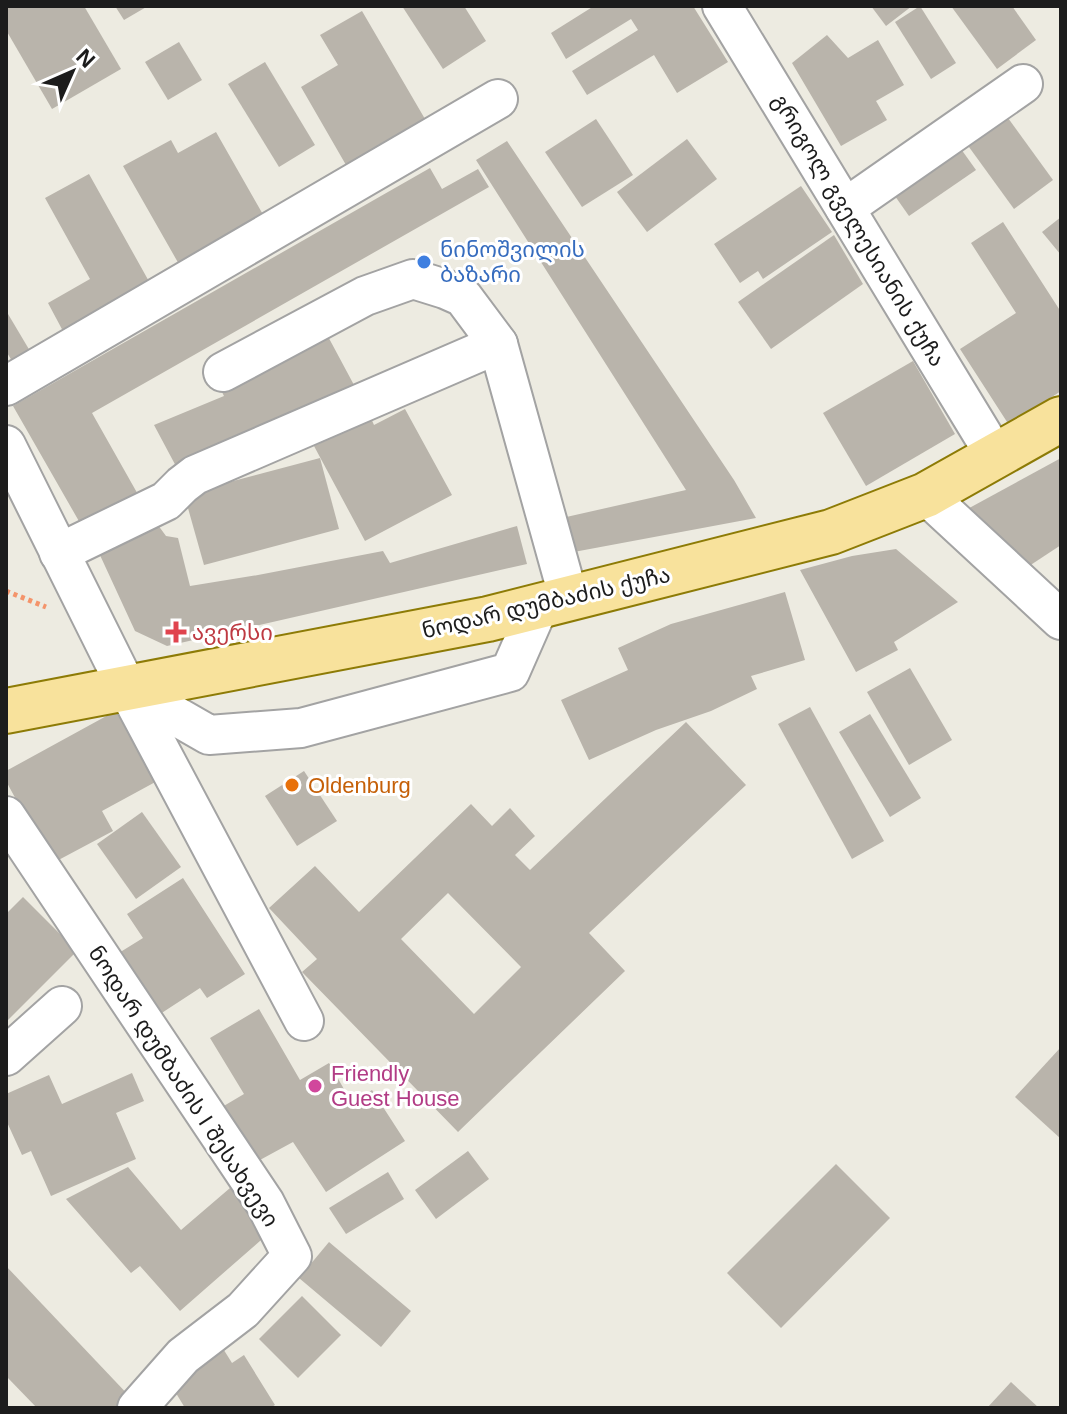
<svg xmlns="http://www.w3.org/2000/svg" width="1067" height="1414" font-family="Helvetica,'Noto Sans Georgian',sans-serif">
  <rect width="100%" height="100%" fill="#edebe1"/>
  <!-- building -->
  <g fill="#b9b4ab" fill-rule="evenodd">
    <polygon points="6,6 84,6 121,69 52,109 6,30"/>
    <polygon points="115,6 148,6 124,20"/>
    <polygon points="402,6 464,6 486,41 443,69"/>
    <polygon points="594,6 693,6 728,62 677,93 654,55 587,95 572,71 638,30 631,19 566,59 551,33"/>
    <polygon points="871,6 912,6 886,26"/>
    <polygon points="920,6 956,63 931,79 895,22"/>
    <polygon points="951,6 1012,6 1036,40 997,69"/>
    <polygon points="362,11 425,119 346,165 301,87 338,65 320,35"/>
    <polygon points="827,35 848,58 878,40 904,85 876,101 887,120 841,146 792,63"/>
    <polygon points="179,42 202,80 168,100 145,62"/>
    <polygon points="265,62 315,145 279,167 228,84"/>
    <polygon points="1000,107 1053,180 1014,209 961,136"/>
    <polygon points="596,119 633,175 582,207 545,152"/>
    <polygon points="216,132 265,218 180,266 123,166 171,140 178,153"/>
    <polygon points="687,139 717,179 647,232 617,192"/>
    <polygon points="507,141 734,480 756,518 563,554 553,520 686,490 476,160"/>
    <polygon points="956,142 976,170 909,216 890,189"/>
    <polygon points="430,168 442,189 478,169 489,187 92,413 140,498 84,530 13,406"/>
    <polygon points="89,174 151,285 64,333 48,303 90,279 45,198"/>
    <polygon points="801,186 832,232 763,279 758,271 740,283 714,244"/>
    <polygon points="1061,217 1061,255 1042,232"/>
    <polygon points="1003,222 1061,312 1061,391 1009,425 960,349 1016,313 971,243"/>
    <polygon points="834,235 863,284 771,349 738,302"/>
    <polygon points="8,314 30,351 12,361 6,351 6,315"/>
    <polygon points="324,329 354,385 271,429 178,470 154,425 224,396 218,384"/>
    <polygon points="913,361 955,434 866,486 823,413"/>
    <polygon points="405,409 452,495 365,541 314,446 370,416 374,425"/>
    <polygon points="320,458 339,529 204,565 184,494"/>
    <polygon points="1061,458 1061,545 1023,570 962,512"/>
    <polygon points="155,521 166,536 178,538 190,586 258,575 383,551 390,563 517,526 527,564 167,646 135,631 93,540"/>
    <polygon points="896,549 958,602 894,642 898,650 856,672 800,570 852,556"/>
    <polygon points="785,592 805,660 751,676 757,689 711,711 656,730 589,760 561,700 628,670 618,648 671,624"/>
    <polygon points="910,668 952,740 909,765 867,692"/>
    <polygon points="810,707 884,841 852,859 778,724"/>
    <polygon points="121,708 159,780 102,811 113,831 51,864 6,781 6,771"/>
    <polygon points="870,714 921,798 890,817 839,732"/>
    <path d="M686 722 746 785 589 933 625 971 458 1132 302 972 317 959 269 908 315 866 359 912 471 804 492 826 510 808 535 836 515 855 530 870ZM448 893 521 967 474 1014 401 939Z"/>
    <polygon points="304,771 337,821 297,846 265,796"/>
    <polygon points="142,812 181,867 136,899 97,844"/>
    <polygon points="183,878 245,974 207,998 200,988 154,1018 114,956 143,938 127,914"/>
    <polygon points="23,897 77,951 6,1022 6,914"/>
    <polygon points="259,1009 300,1080 329,1063 352,1103 372,1090 405,1141 326,1192 293,1142 249,1166 217,1110 244,1094 210,1038"/>
    <polygon points="1061,1047 1061,1139 1015,1097"/>
    <polygon points="132,1073 144,1101 116,1113 136,1159 51,1196 31,1151 22,1155 6,1120 6,1094 49,1075 62,1104"/>
    <polygon points="468,1151 489,1179 436,1219 415,1190"/>
    <polygon points="836,1164 890,1218 781,1328 727,1273"/>
    <polygon points="128,1167 181,1230 230,1188 269,1233 180,1311 140,1266 131,1273 66,1199"/>
    <polygon points="388,1172 404,1199 346,1234 329,1208"/>
    <polygon points="329,1242 411,1311 381,1347 299,1278"/>
    <polygon points="6,1266 133,1400 124,1408 37,1408 6,1376"/>
    <polygon points="302,1296 341,1335 298,1378 259,1339"/>
    <polygon points="222,1347 232,1363 244,1355 275,1405 270,1408 185,1408 168,1380"/>
    <polygon points="1011,1382 1039,1408 987,1408"/>
  </g>
  <g fill="none" stroke-linecap="round" stroke-linejoin="round">
    <!-- minor casing -->
    <g stroke="#a3a3a3" stroke-width="42">
      <g id="minor">
        <polyline points="722,6 995,455"/>
        <polyline points="845,208 1023,84"/>
        <polyline points="223,372 365,296 413,279 445,289 463,297 498,344 569,599"/>
        <polyline points="6,386 498,99"/>
        <polyline points="6,445 127,688 304,1021"/>
        <polyline points="926,495 1061,620"/>
        <polyline points="59,553 166,501 182,485 195,475 498,344"/>
        <polyline points="127,688 209,735 301,728 510,672 539,606"/>
        <polyline points="6,816 265,1203 292,1256 243,1310 183,1356 137,1408"/>
        <polyline points="6,1056 62,1006"/>
      </g>
    </g>
    <!-- major casing -->
    <g stroke="#8d7b06" stroke-width="48">
      <polyline id="major" points="6,711 488,619 831,532 926,495 1061,419"/>
    </g>
    <!-- path -->
    <polyline stroke="#f4946b" stroke-width="5" stroke-dasharray="4 4" stroke-linecap="butt" points="6,591 46,607"/>
    <!-- minor -->
    <use href="#minor" stroke="#fff" stroke-width="38"/>
    <!-- major -->
    <use href="#major" stroke="#f8e29c" stroke-width="44"/>
  </g>
  <!-- markers -->
  <circle fill="#3f7fe0" stroke="#fff" stroke-width="3" cx="424" cy="262" r="8"/>
  <path fill="#e0444e" stroke="#fff" stroke-width="3" d="M172 620h8v8h8v8h-8v8h-8v-8h-8v-8h8z"/>
  <circle fill="#e8710a" stroke="#fff" stroke-width="3" cx="292" cy="785" r="8"/>
  <circle fill="#d1479c" stroke="#fff" stroke-width="3" cx="315" cy="1086" r="8"/>
  <g text-anchor="middle" stroke-width="6" stroke-linejoin="round" paint-order="stroke">
    <!-- street labels -->
    <g font-size="22" fill="#1c1c1c" stroke="#fff">
      <text transform="translate(859 230) rotate(59)" y="8">გრიგოლ გველესიანის ქუჩა</text>
      <text transform="translate(546 602) rotate(-13)" y="8">ნოდარ დუმბაძის ქუჩა</text>
      <text transform="translate(184 1086) rotate(57)" y="8">ნოდარ დუმბაძის I შესახვევი</text>
    </g>
    <!-- shop labels -->
    <g font-size="22" fill="#366cbe" stroke="#fff" text-anchor="start">
      <text x="440" y="257">ნინოშვილის<tspan x="440" dy="25">ბაზარი</tspan></text>
    </g>
    <!-- health labels -->
    <g font-size="22" fill="#be3a42" stroke="#fff" text-anchor="start">
      <text x="192" y="640">ავერსი</text>
    </g>
    <!-- food labels -->
    <g font-size="22" fill="#c56008" stroke="#fff" text-anchor="start">
      <text x="308" y="793">Oldenburg</text>
    </g>
    <!-- hotel labels -->
    <g font-size="22" fill="#b23c85" stroke="#fff" text-anchor="start">
      <text x="331" y="1081">Friendly<tspan x="331" dy="25">Guest House</tspan></text>
    </g>
  </g>
  <!-- border -->
  <rect width="1067" height="1414" fill="none" stroke="#1c1c1c" stroke-width="16"/>
  <!-- north arrow -->
  <g transform="translate(72 72) rotate(45)" stroke="#ffffff" stroke-width="6" paint-order="stroke">
  <path d="M0-6L14 30L0 20L-14 30Z" fill="#1c1c1c"/>
  <text y="-12" font-size="22" font-weight="bold" text-anchor="middle" fill="#1c1c1c">N</text>
  </g>
</svg>
